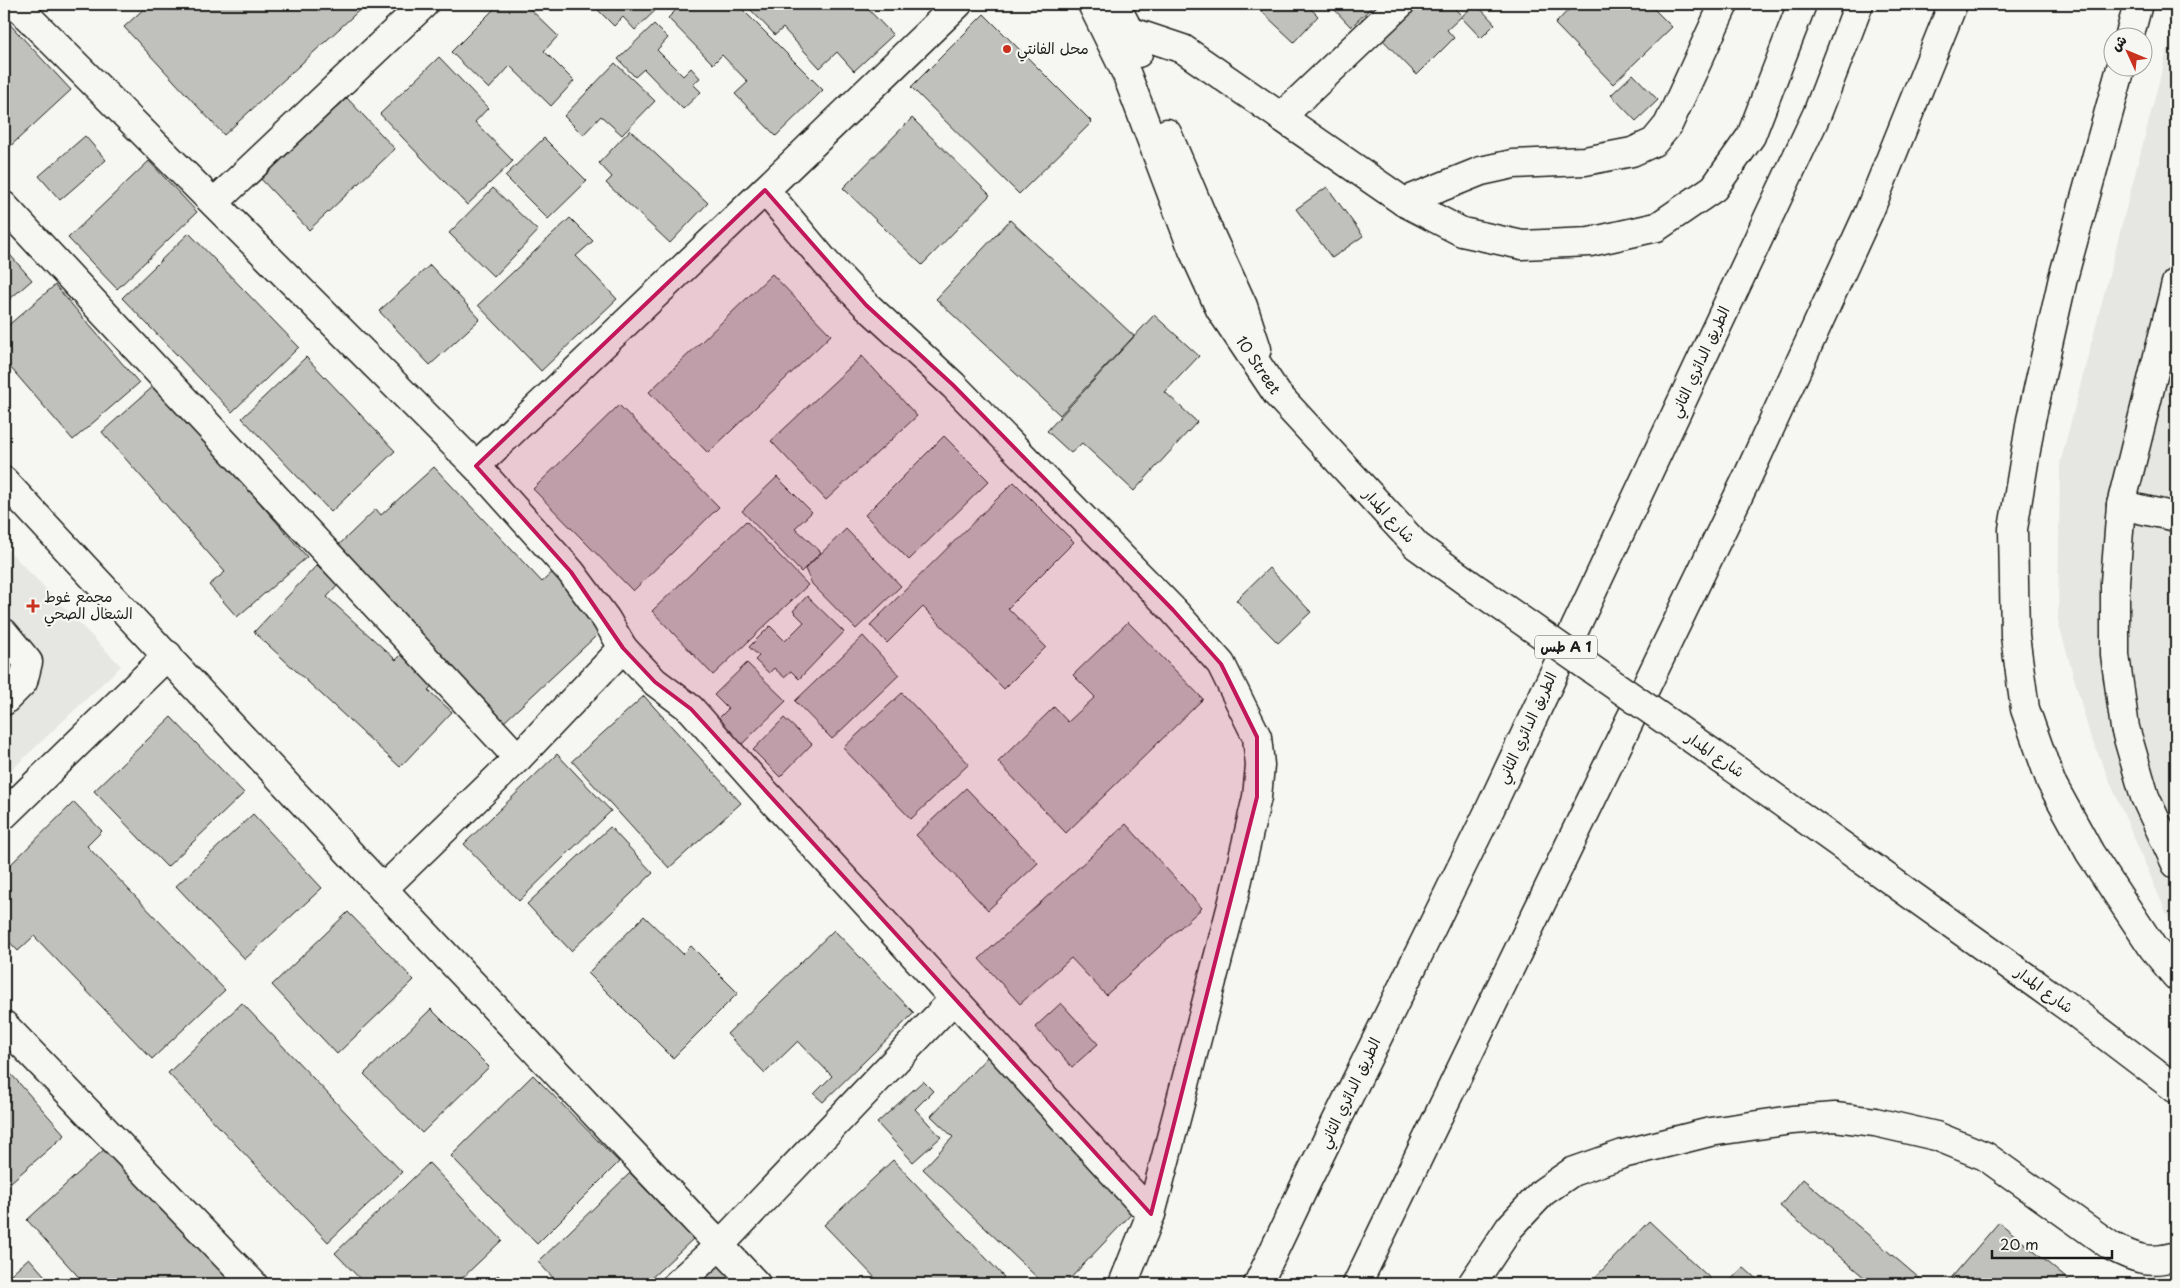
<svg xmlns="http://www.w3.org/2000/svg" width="2180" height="1288" font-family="'Playpen Sans','Playpen Sans Arabic',sans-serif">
  <rect width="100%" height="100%" fill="#f6f6f2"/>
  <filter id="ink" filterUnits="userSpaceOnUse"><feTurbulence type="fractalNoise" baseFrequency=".02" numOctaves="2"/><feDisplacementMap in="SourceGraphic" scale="10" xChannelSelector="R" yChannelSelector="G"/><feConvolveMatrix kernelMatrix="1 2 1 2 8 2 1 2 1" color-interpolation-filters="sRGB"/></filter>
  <g filter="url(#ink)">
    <!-- built -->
    <g fill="#e6e6e2">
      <polygon points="2176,16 2176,926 2168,917 2090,735 2058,621 2060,464"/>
      <polygon points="4,546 121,666 4,777"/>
    </g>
    <!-- building -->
    <g fill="#c0c0bd" stroke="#1c1c1c">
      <polygon points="149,4 366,4 224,135 124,27"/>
      <polygon points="499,4 525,4 558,36 544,51 574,81 551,106 510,66 489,89 451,52"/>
      <polygon points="592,4 662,4 635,30 623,17 614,26"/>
      <polygon points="682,4 737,4 823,90 776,136 735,94 748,82 722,55 713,64 668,18"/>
      <polygon points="745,4 863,4 893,35 854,71 837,52 820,68 783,28 775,35"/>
      <polygon points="1265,4 1306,4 1318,16 1294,42 1261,11"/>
      <polygon points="1329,4 1375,4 1351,27"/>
      <polygon points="1408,4 1450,4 1462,16 1447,30 1454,38 1417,75 1377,34"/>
      <polygon points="1467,4 1482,4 1479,7 1495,24 1481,38 1461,17 1471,8"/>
      <polygon points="1570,4 1649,4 1672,27 1613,84 1555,24 1572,6"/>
      <polygon points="984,14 1092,122 1019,194 911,87"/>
      <polygon points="4,18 71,90 4,152"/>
      <polygon points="654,24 668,38 657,50 683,76 691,68 700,78 693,84 701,92 683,109 644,69 635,77 618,59"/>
      <polygon points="439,57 488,108 475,122 513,161 467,205 380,114"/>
      <polygon points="615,63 655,101 622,135 601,116 583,135 564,116"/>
      <polygon points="1633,74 1658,100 1636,121 1611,95"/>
      <polygon points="347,98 395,149 309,230 260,178"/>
      <polygon points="912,118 990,195 922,265 843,188"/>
      <polygon points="630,130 708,203 670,243 606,183 612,177 599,163"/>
      <polygon points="85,136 106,160 60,200 39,176"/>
      <polygon points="544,138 587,181 548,219 505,176"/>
      <polygon points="149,161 197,212 117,289 68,238"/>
      <polygon points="1327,187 1363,236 1332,258 1296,209"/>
      <polygon points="493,188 538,231 494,277 449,233"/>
      <polygon points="570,218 593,241 576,256 617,299 541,371 478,305"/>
      <polygon points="1010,220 1134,336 1060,415 936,299"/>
      <polygon points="189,233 299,347 232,412 122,298"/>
      <polygon points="4,248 32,280 4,304"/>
      <polygon points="430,265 480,319 430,365 379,311"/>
      <polygon points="772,274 831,335 708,453 649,392"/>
      <polygon points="55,285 139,383 73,440 4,360 4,329"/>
      <polygon points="1154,315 1199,356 1165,392 1197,422 1134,491 1082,443 1071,453 1047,431"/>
      <polygon points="862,356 917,416 826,500 771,441"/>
      <polygon points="306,357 395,451 331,512 242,418"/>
      <polygon points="156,384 307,557 237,617 209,585 225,572 102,432"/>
      <polygon points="619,405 719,507 633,591 533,489"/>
      <polygon points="944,436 989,481 909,560 865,515"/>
      <polygon points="434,467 542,582 559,566 611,622 504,722 375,585 322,561 376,509 381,515"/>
      <polygon points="777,477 812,512 795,528 821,552 801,572 742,511"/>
      <polygon points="1014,482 1074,542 1008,608 1046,647 1004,689 923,607 887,643 870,625"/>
      <polygon points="746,521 808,585 713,675 652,611"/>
      <polygon points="846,529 901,586 856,629 812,584 805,569"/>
      <polygon points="317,565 338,585 327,597 396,660 405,651 437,681 428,690 452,712 400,767 254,632"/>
      <polygon points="1269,568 1311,612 1278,643 1236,600"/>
      <polygon points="807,596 844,632 799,679 791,671 784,677 774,668 769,673 755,660 759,656 749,647 770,626 785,641 804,622 793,611"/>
      <polygon points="1128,622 1203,699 1066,833 998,762 1054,707 1068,722 1095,697 1073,675"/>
      <polygon points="863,636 899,675 832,739 795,701"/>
      <polygon points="747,663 786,701 741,745 717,720 728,709 714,695"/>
      <polygon points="902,693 969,764 911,819 843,748"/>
      <polygon points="644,696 741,803 669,868 572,761"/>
      <polygon points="171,717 244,793 167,867 94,791"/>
      <polygon points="784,718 812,744 780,777 753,750"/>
      <polygon points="557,754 611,811 519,901 464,844"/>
      <polygon points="966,788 1038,863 988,910 916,835"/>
      <polygon points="74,802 102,831 87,846 225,990 152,1059 34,936 18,951 4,936 4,871"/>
      <polygon points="253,814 322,888 245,959 176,886"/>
      <polygon points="1126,824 1202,908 1106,995 1071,958 1020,1004 979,959"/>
      <polygon points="610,827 653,873 571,951 527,904"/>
      <polygon points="348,912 414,980 337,1054 272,985"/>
      <polygon points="644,916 683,954 691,946 738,993 673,1058 588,973"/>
      <polygon points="834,930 914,1013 823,1102 814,1094 832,1076 798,1041 765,1073 727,1034"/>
      <polygon points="242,1003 402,1172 328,1242 168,1073"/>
      <polygon points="1061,1003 1098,1044 1072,1067 1035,1027"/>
      <polygon points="431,1009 489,1067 422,1133 364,1074"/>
      <polygon points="990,1054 1139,1206 1065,1284 1044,1284 923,1169 953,1137 931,1116"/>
      <polygon points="4,1066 65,1135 4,1188"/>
      <polygon points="533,1075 619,1162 537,1244 451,1156"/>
      <polygon points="923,1081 933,1091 915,1109 941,1137 913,1162 877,1123"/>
      <polygon points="109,1145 236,1284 85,1284 27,1220"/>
      <polygon points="893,1160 1004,1277 997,1284 881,1284 824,1225"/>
      <polygon points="429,1163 502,1240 456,1284 365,1284 335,1253"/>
      <polygon points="630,1173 693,1239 645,1284 559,1284 538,1262"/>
      <polygon points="1803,1179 1926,1284 1872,1284 1780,1206"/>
      <polygon points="1649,1221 1715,1283 1714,1284 1589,1284"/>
      <polygon points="1999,1222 2073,1284 1946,1284"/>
      <polygon points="29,1258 52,1284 4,1284 4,1280"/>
      <polygon points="719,1263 738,1284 694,1284"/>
      <polygon points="1743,1267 1762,1284 1727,1284"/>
      <polygon points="498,1275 507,1284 488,1284"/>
    </g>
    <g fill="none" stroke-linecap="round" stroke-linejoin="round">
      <!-- minor casing -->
      <g stroke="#1c1c1c" stroke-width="31">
        <g id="minor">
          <polyline points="15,4 476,466 571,572 606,619 623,648 655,682 691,709 762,789 1151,1214"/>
          <polyline points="958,4 765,190 826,263 866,305 953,385 1173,610 1221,664 1257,737 1260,765 1257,797 1233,901 1151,1214 1123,1284"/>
          <polyline points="2129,38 2138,4"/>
          <polyline points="2121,68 2063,278 2031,420 2013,529 2015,636 2025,709 2051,782 2090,853 2153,948 2176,976"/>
          <polyline points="1281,117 1400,4"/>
          <polyline points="1404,202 1481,171 1513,164 1585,161 1632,152 1654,142 1668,125 1724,4"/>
          <polyline points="214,203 424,4"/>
          <polyline points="4,206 518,758"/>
          <polyline points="2176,283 2121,505 2115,582 2115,655 2125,728 2145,797 2176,864"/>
          <polyline points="476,466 765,190"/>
          <polyline points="4,481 383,889 756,1284"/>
          <polyline points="2121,505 2176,517"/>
          <polyline points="4,633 28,662 23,682 4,701"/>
          <polyline points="4,815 168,655"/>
          <polyline points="383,889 518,758 623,648"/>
          <polyline points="4,1025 253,1284"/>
          <polyline points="677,1284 719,1246 954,999"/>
          <path d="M1472 1284 1510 1227 1543 1192 1572 1172 1623 1154 1710 1132 1792 1120 1835 1117 1875 1122 1936 1136 1985 1156 2111 1246C2135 1259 2150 1264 2176 1256"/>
        </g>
      </g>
      <!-- major casing -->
      <g stroke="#1c1c1c" stroke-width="31">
        <g id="major">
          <path id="s1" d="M1092 4 1127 75 1193 250 1220 309 1277 394 1417 546 1478 590"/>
          <polyline points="1115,4 1129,31 1138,53"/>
          <polyline points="1167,133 1209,232 1243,306 1257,349"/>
          <polyline points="1728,764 2072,1010 2176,1089"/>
        </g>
      </g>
      <!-- highway casing -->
      <g stroke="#1c1c1c" stroke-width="31">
        <g id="highway">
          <polyline points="1129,31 1183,49 1404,202 1462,232 1522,245 1590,242 1657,227 1714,188 1751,136 1802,4"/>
          <polyline points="1258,1284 1308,1179 1490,809 1817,114 1859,4"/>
          <polyline points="1357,1284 1748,476 1869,212 1953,4"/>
        </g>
      </g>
      <!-- minor -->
      <use href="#minor" stroke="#f6f6f2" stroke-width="28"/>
      <!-- major -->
      <use href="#major" stroke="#f6f6f2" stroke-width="28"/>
      <!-- highway -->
      <use href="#highway" stroke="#f6f6f2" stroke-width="28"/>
      <!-- major-bridge casing -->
      <g stroke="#1c1c1c" stroke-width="31" stroke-linecap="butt">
        <polyline id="major-bridge" points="1478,590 1728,764"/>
      </g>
      <!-- major-bridge -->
      <use href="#major-bridge" stroke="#f6f6f2" stroke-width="28"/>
    </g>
  </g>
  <!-- marked area -->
  <path fill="#c2185b" fill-opacity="0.2" stroke="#c2185b" stroke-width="4" stroke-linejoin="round" d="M765 190 866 305 953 385 1173 610 1221 664 1257 737V797L1151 1214 691 709 655 682 623 648 571 572 476 466Z"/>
  <!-- markers -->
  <g fill="#c8321e" stroke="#f6f6f2" stroke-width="2">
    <circle cx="1007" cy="49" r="5"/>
    <path d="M30.5 598.5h5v5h5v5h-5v5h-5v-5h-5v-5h5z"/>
  </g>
  <g text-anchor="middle" stroke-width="4.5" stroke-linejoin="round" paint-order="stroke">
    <!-- shield labels -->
    <rect fill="#f6f6f2" stroke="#5d5d5c" stroke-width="1" x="1535" y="635.5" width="62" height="23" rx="4"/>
    <g font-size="14" font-weight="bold" fill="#1c1c1c">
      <text x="1566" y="652">طس A 1</text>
    </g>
    <!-- poi labels -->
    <g font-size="15" fill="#1c1c1c" stroke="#f6f6f2" text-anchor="start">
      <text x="1017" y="54">محل الفانتي</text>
      <text x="44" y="602">مجمع غوط<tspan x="44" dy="17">الشعال الصحي</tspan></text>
    </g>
    <!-- street labels -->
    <g font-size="15" fill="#1c1c1c" stroke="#f6f6f2">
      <text dy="5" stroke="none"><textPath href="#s1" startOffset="399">10 Street</textPath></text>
      <text transform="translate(1700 362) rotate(-65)" y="5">الطريق الدائري الثاني</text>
      <text transform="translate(1389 516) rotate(47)" y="5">شارع المدار</text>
      <text transform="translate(1527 728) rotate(-65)" y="5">الطريق الدائري الثاني</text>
      <text transform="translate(1715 755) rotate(35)" y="5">شارع المدار</text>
      <text transform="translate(2044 990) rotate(36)" y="5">شارع المدار</text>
      <text transform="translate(1350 1093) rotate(-64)" y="5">الطريق الدائري الثاني</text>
    </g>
  </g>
  <!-- margin -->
  <rect width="2180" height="1288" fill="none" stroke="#f6f6f2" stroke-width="20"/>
  <rect x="10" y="10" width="2160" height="1268" fill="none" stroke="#1c1c1c" stroke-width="2" filter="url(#ink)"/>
  <!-- north arrow -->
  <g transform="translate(2128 52) rotate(314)"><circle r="24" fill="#f6f6f2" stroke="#9f9f9c"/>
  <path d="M0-4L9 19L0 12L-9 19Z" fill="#c8321e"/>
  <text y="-8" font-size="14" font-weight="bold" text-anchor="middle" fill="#1c1c1c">ش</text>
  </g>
  <!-- scale -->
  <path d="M1992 1250v8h120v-8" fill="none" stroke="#1c1c1c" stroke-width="2.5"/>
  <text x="2000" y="1250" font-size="15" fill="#1c1c1c" stroke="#f6f6f2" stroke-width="4" paint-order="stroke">20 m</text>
</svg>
